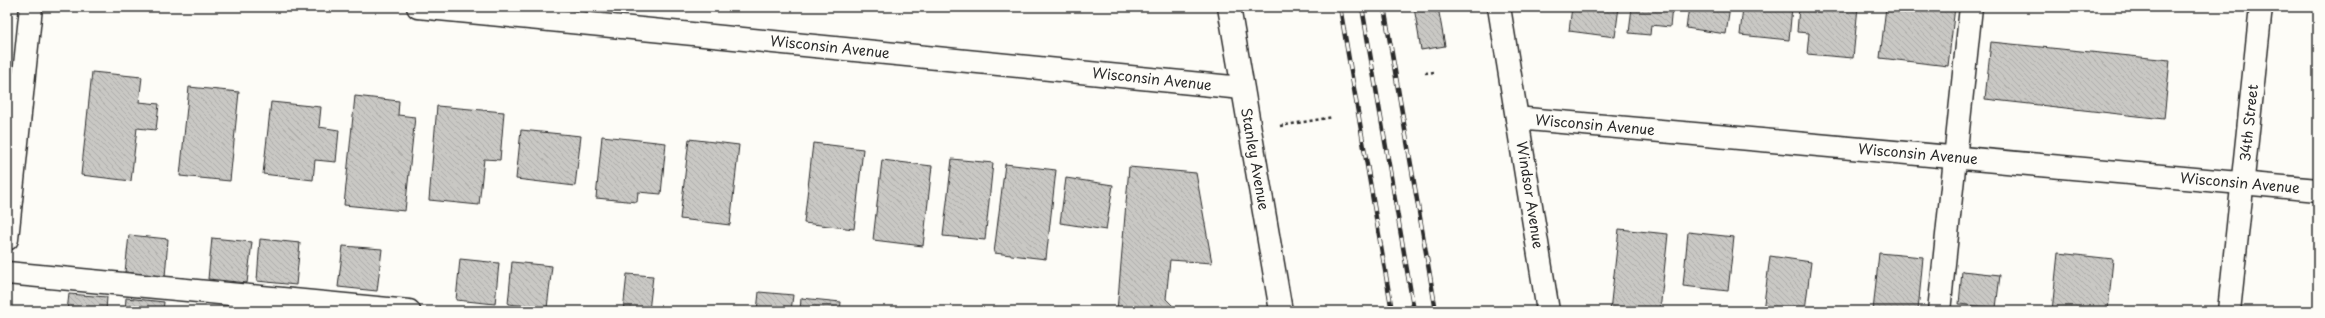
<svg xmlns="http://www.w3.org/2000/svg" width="2325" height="318" font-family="'Playpen Sans',sans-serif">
  <defs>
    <pattern id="building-back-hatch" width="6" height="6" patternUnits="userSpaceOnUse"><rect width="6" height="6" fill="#c9c8c4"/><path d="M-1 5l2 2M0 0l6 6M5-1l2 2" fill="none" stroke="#adaca9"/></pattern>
  </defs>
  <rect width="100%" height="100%" fill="#fdfcf7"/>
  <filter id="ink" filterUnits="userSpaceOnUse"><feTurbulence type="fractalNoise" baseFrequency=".025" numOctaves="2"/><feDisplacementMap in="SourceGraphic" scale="8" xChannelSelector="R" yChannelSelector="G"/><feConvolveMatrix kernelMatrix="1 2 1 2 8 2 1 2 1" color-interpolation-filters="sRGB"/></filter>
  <g filter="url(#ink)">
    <!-- building -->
    <g fill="url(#building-back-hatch)" stroke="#2b2b2b">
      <polygon points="1414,7 1438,7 1445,46 1421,50"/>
      <polygon points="1572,7 1619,7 1615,37 1569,31"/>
      <polygon points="1632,7 1672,7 1670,27 1651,25 1650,35 1629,33"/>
      <polygon points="1689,7 1730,7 1726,34 1686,28"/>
      <polygon points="1743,7 1792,7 1789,40 1740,35"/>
      <polygon points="1799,7 1858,7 1853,58 1807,54 1809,33 1797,32"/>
      <polygon points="1886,7 1955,7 1948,66 1880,58"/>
      <polygon points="1991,42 2170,60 2164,119 1985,99"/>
      <polygon points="92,72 142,77 139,102 159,104 156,130 137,128 131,181 81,175"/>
      <polygon points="189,87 239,92 230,181 180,176"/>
      <polygon points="355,96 399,101 398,115 415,117 405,211 344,205"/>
      <polygon points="271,102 321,107 319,127 339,130 336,162 315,160 313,180 263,174"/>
      <polygon points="437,106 504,112 500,160 484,159 479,205 429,200"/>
      <polygon points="521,130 581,136 575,186 516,179"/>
      <polygon points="602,136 666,143 661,194 638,192 637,202 596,198"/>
      <polygon points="689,139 739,145 730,225 680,219"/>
      <polygon points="813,143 863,149 854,229 804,223"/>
      <polygon points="952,159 993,163 985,240 943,236"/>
      <polygon points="882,160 932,166 923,246 873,240"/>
      <polygon points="1005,164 1056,170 1046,259 994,253"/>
      <polygon points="1129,167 1196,173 1212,263 1170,260 1166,299 1178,311 1117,311"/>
      <polygon points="1066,178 1113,185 1106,230 1060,223"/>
      <polygon points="1619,229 1668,234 1660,311 1610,311"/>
      <polygon points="1688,232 1734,237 1728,291 1683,286"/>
      <polygon points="129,235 168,239 165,277 125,272"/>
      <polygon points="212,238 252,242 247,283 208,279"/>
      <polygon points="260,239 300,243 296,285 257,281"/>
      <polygon points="343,246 382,249 377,291 338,287"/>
      <polygon points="1879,253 1923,257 1918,311 1873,311"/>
      <polygon points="2058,253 2113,259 2108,311 2052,311"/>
      <polygon points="1770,256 1811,262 1805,310 1792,308 1791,311 1763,311"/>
      <polygon points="460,259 499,263 495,304 456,300"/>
      <polygon points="512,262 552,266 547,308 508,304"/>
      <polygon points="1962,271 2000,275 1996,308 1959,304"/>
      <polygon points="627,274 653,276 649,311 623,311"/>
      <polygon points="759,292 793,295 791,311 757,311"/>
      <polygon points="69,294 107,297 106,311 67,311"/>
      <polygon points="126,298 164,302 163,311 125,311"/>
      <polygon points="801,298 841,302 840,311 800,311"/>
    </g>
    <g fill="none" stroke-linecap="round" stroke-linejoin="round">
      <!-- minor casing -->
      <g stroke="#2b2b2b" stroke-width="25">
        <g id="minor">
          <polyline points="418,7 1242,88"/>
          <polyline points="1229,7 1281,311"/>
          <polyline points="1499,7 1548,311"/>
          <polyline points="1517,118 2318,190"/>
          <polyline points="7,239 31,7"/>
          <polyline points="7,273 409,311"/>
          <polyline points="1939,311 1971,7"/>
          <polyline points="2229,311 2261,7"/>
        </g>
      </g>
      <!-- path -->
      <g stroke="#2b2b2b" stroke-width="2.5" stroke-dasharray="3 3" stroke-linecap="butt">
        <polyline points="1425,73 1435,72"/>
        <polyline points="1280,126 1333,117"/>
      </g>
      <!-- minor -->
      <use href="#minor" stroke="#fdfcf7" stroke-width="22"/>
      <!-- rail casing -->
      <g stroke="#2b2b2b" stroke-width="4.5">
        <g id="rail">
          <polyline points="1340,7 1392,311"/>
          <polyline points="1362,7 1414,311"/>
          <polyline points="1384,7 1436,311"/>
        </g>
      </g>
      <!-- rail -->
      <use href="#rail" stroke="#fdfcf7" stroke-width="3" stroke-dasharray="9" stroke-linecap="butt"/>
    </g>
  </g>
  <g text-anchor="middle" stroke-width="3.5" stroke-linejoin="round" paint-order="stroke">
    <!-- street labels -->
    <g font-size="14" fill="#2b2b2b" stroke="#fdfcf7">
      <text transform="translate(830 47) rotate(6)" y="5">Wisconsin Avenue</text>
      <text transform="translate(1152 79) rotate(6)" y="5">Wisconsin Avenue</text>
      <text transform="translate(2249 123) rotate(-84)" y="5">34th Street</text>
      <text transform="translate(1595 125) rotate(5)" y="5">Wisconsin Avenue</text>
      <text transform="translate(1918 154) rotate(5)" y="5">Wisconsin Avenue</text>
      <text transform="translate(1255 159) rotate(80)" y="5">Stanley Avenue</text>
      <text transform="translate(2240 183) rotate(5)" y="5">Wisconsin Avenue</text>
      <text transform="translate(1530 195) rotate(81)" y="5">Windsor Avenue</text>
    </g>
  </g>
  <!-- margin -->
  <rect width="2325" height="318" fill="none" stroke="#fdfcf7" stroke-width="24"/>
  <rect x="12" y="12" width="2301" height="294" fill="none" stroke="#2b2b2b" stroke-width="1.5" filter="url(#ink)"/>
</svg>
